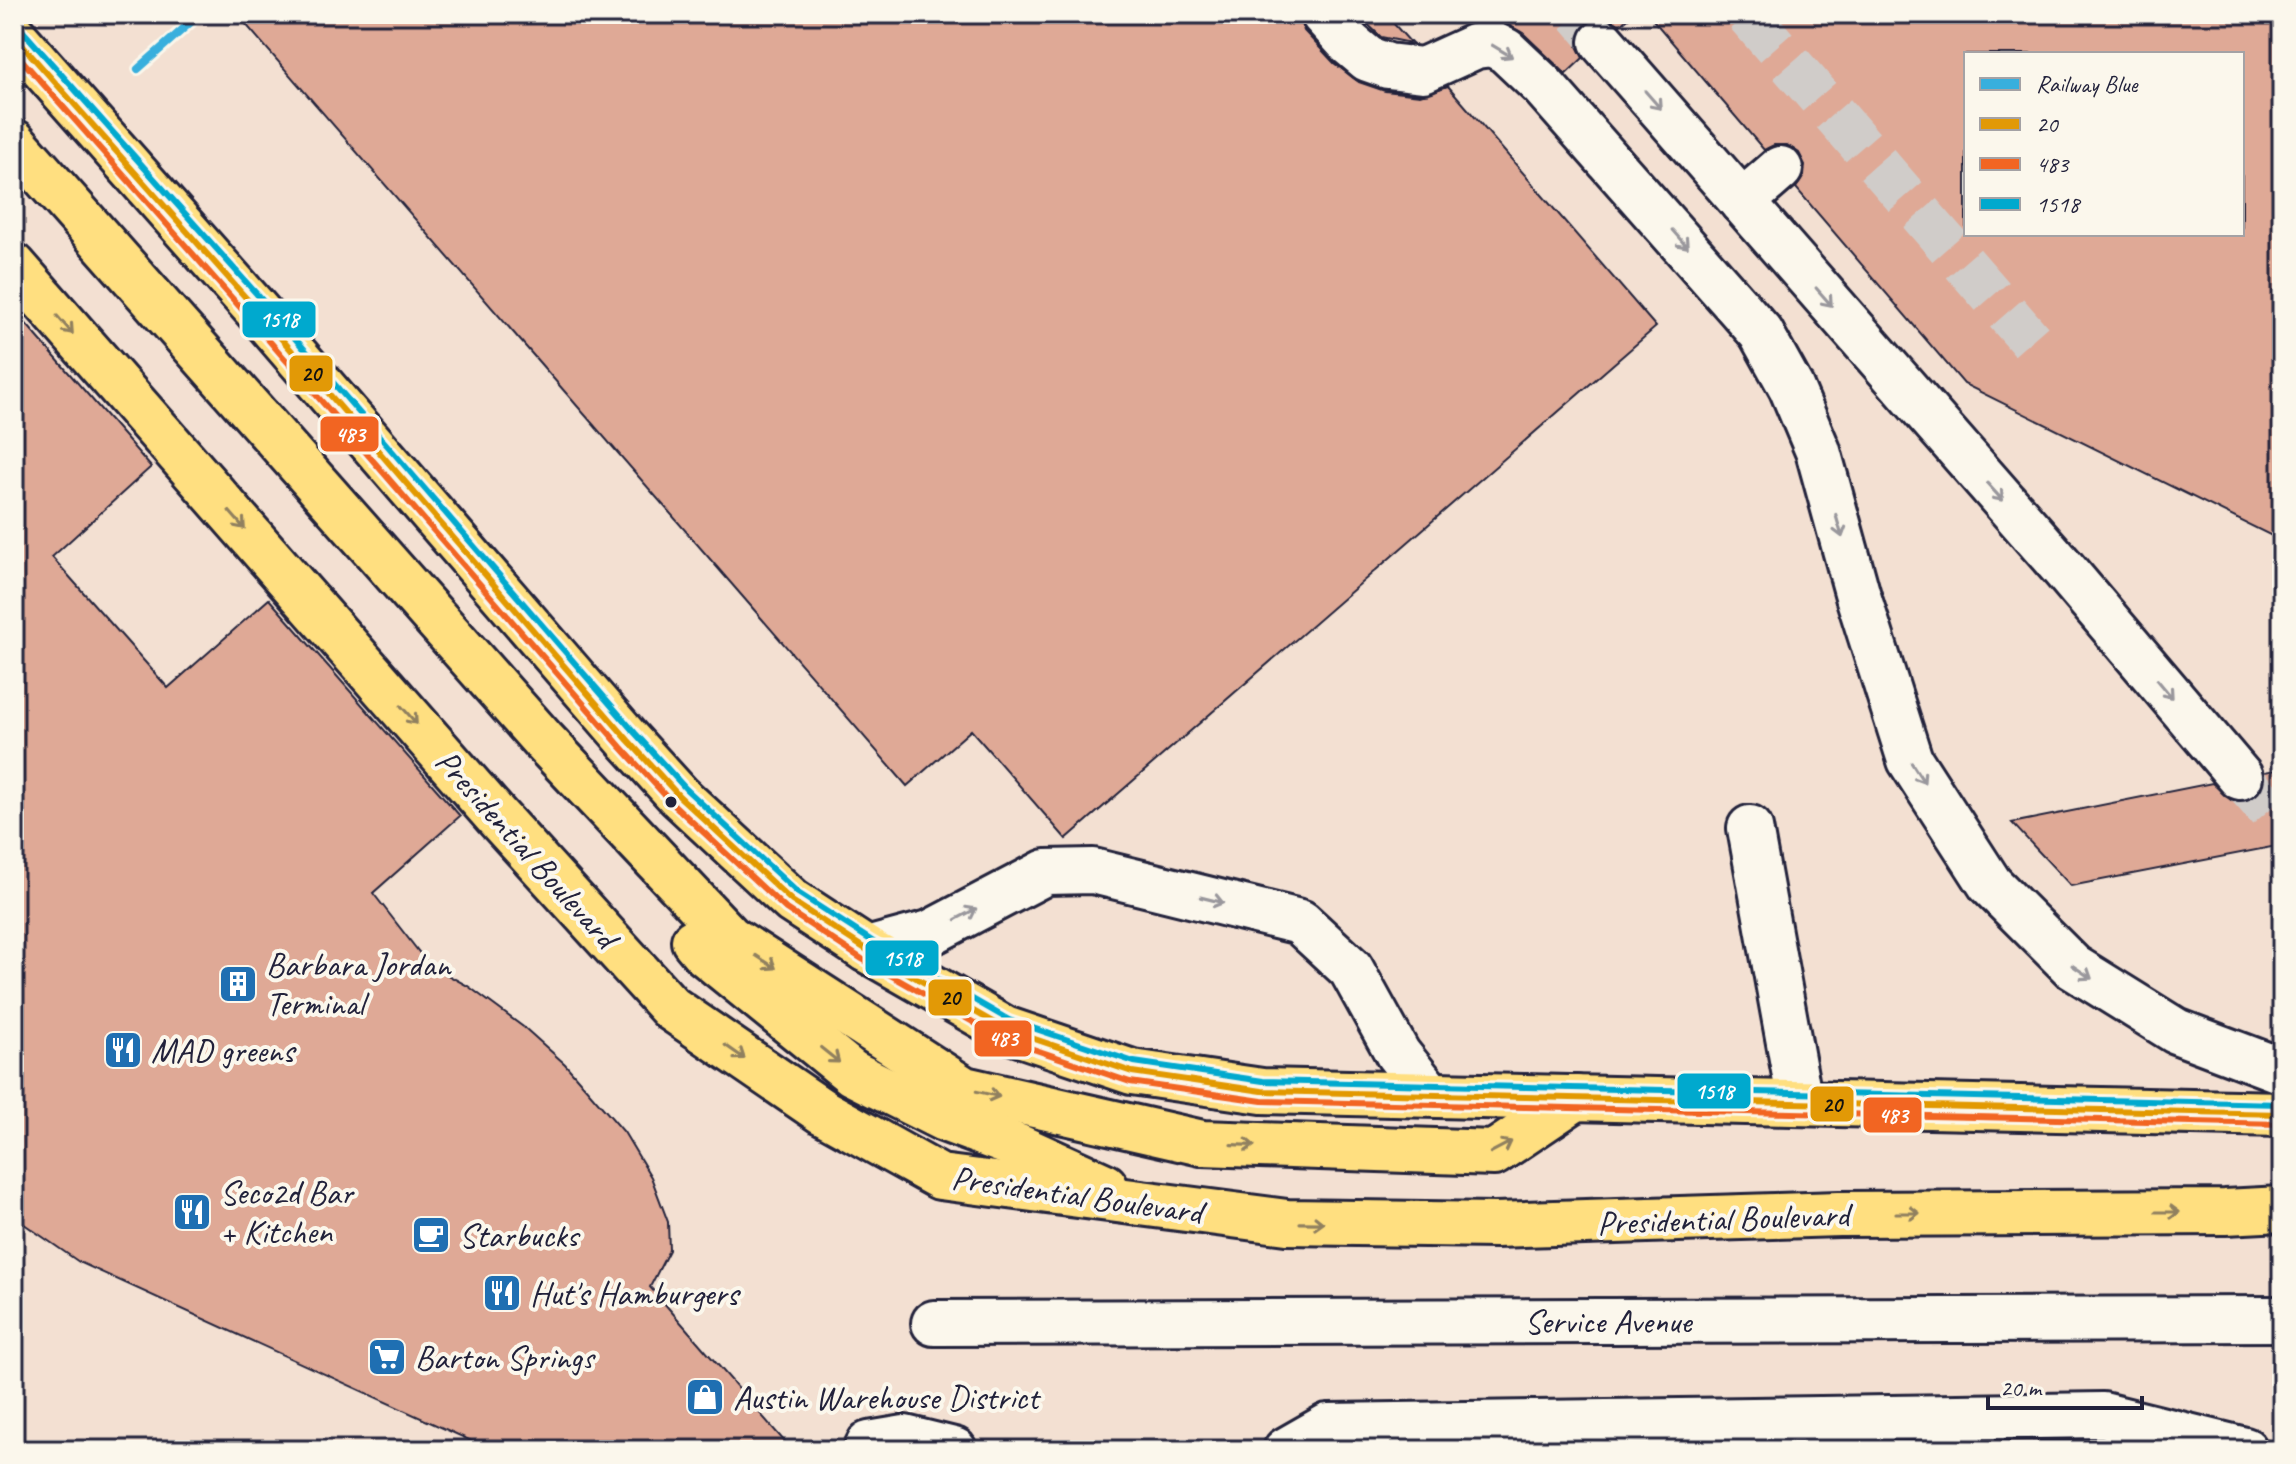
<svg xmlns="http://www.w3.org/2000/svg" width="2296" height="1464" font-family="Caveat,sans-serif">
  <rect width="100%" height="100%" fill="#fbf7ec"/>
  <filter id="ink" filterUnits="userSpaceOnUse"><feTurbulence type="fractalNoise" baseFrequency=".0125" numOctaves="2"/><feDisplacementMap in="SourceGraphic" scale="16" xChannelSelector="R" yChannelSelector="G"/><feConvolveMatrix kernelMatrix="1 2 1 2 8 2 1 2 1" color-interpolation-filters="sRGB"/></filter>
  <g filter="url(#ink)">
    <!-- built -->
    <path fill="#f3e0d2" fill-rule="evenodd" d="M14 14H2282V1450H14ZM1966 54H2242V234H1966Z"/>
    <!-- building -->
    <g fill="#dfa996" stroke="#22223b" stroke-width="2" fill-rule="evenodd">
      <polygon points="237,14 1299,14 1304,31 1334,63 1359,82 1385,91 1420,95 1448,86 1656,327 1066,839 971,730 907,786"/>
      <polygon points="1357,14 1385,14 1411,43 1381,37"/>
      <polygon points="1488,14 1633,14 1620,25 1609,18 1598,17 1585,24 1578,35 1577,46 1583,58 1566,74 1523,33 1503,22 1493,20"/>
      <path d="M1648 14H2282V541L1964 384 1796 188 1804 176 1805 165 1799 153 1787 145H1774L1764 150ZM1966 54H2242V234H1966Z"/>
      <polygon points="14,310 151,467 52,557 168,688 269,599 460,816 373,893 429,965 468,986 526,1029 565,1064 624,1132 651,1177 668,1222 669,1250 650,1287 792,1450 491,1450 79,1262 14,1217"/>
      <polygon points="2282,769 2282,845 2071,886 2012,823 2212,783 2231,800 2245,801 2257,796 2263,786 2264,772"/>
    </g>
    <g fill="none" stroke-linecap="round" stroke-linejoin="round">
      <!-- minor-tunnel -->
      <g stroke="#d0ccc9" stroke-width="44" stroke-dasharray="44 22" stroke-linecap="butt">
        <polyline points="1578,14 1602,42"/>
        <polyline points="1747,14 2031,341"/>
        <polyline points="2240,777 2282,825"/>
      </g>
      <!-- minor casing -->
      <g stroke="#22223b" stroke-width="50">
        <g id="minor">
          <polyline points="1323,14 1350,44 1368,59 1388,66 1423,70 1476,46 1492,44 1506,51 1542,85 1761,333 1791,387 1818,451 1858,596 1910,760 1990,884 2073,967 2176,1031 2282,1071"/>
          <polyline points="1602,42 2062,567 2240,777"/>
          <polyline points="1742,202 1780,169"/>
          <polyline points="1750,828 1800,1103"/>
          <polyline points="867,950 930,933 1046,872 1093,871 1300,922 1351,969 1398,1054 1430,1094"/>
          <polyline points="934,1323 2282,1319"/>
          <polyline points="866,1450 869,1444 905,1438 954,1450"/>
          <polyline points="1286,1450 1328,1426 2103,1415 2245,1450"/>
        </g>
      </g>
      <!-- major casing -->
      <g stroke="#22223b" stroke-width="50">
        <g id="major">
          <polyline points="14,36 254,307 628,740 679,796 792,901 867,950 1005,1029 1132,1072 1262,1091 2282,1114"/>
          <polyline points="14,142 543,740 730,938 964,1089 1202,1143 1494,1153 1576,1098"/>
          <polyline points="14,266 497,817 671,1008 823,1112 940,1177 1287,1222 1495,1225 1839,1214 2225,1212 2282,1209"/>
          <polyline points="694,941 704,953 852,1073 944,1119 1019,1147 1105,1186"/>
        </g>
      </g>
      <!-- minor -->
      <use href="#minor" stroke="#fbf7ec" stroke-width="44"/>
      <!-- major -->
      <use href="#major" stroke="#ffdf80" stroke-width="44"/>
      <!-- bus-1 casing -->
      <g stroke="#fbf7ec" stroke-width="12">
        <polyline id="bus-1" points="14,36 254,307 628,740 679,796 792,901 867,950 1005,1029 1132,1072 1262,1091 2282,1114"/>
      </g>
      <!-- bus-2 casing -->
      <g stroke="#fbf7ec" stroke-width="12">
        <polyline id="bus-2" points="14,51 246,314 621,747 672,803 786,909 862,959 1001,1038 1130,1082 1262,1101 2282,1124"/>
      </g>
      <!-- bus-3 casing -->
      <g stroke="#fbf7ec" stroke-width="12">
        <polyline id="bus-3" points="21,29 262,300 635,733 686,789 798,893 872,941 1009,1020 1134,1062 1263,1081 2282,1104"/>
      </g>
      <!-- bus-1 -->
      <use href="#bus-1" stroke="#e29906" stroke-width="6"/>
      <!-- bus-2 -->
      <use href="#bus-2" stroke="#f26522" stroke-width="6"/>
      <!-- bus-3 -->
      <use href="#bus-3" stroke="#00a9ce" stroke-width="6"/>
      <!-- rail-1 casing -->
      <g stroke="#fbf7ec" stroke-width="14">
        <polyline id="rail-1" points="138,69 200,14"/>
      </g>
      <!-- rail-1 -->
      <use href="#rail-1" stroke="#38afdd" stroke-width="8"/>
    </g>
    <!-- one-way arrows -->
    <defs><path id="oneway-shaft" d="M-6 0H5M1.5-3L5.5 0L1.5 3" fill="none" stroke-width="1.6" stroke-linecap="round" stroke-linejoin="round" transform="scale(2)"/></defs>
    <g stroke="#99979c">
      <use href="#oneway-shaft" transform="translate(1502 51) rotate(31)"/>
      <use href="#oneway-shaft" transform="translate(1653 100) rotate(49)"/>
      <use href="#oneway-shaft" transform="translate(1680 239) rotate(49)"/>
      <use href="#oneway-shaft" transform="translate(1824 297) rotate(49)"/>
      <use href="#oneway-shaft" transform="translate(1995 492) rotate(48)"/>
      <use href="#oneway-shaft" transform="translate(1839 526) rotate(74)"/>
      <use href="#oneway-shaft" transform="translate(2165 689) rotate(50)"/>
      <use href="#oneway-shaft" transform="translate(1918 773) rotate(57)"/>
      <use href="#oneway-shaft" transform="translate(1212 900) rotate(14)"/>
      <use href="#oneway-shaft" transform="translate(966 914) rotate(-28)"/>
      <use href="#oneway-shaft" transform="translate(2082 972) rotate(34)"/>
    </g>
    <g stroke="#90805e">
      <use href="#oneway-shaft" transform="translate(65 325) rotate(49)"/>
      <use href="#oneway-shaft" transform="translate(237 520) rotate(49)"/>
      <use href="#oneway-shaft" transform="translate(409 715) rotate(49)"/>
      <use href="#oneway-shaft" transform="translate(766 962) rotate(33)"/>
      <use href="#oneway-shaft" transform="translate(735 1052) rotate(35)"/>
      <use href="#oneway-shaft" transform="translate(830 1055) rotate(39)"/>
      <use href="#oneway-shaft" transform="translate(988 1094) rotate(13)"/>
      <use href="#oneway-shaft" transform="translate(1243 1145) rotate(2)"/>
      <use href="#oneway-shaft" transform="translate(1501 1147) rotate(-28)"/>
      <use href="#oneway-shaft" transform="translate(2168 1212)"/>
      <use href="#oneway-shaft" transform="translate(1908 1213)"/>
      <use href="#oneway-shaft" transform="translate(1312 1223) rotate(1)"/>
    </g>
  </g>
  <!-- icons -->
  <defs>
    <g id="building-square" transform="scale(2)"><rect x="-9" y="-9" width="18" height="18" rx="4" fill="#1f6fb2" stroke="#fbf7ec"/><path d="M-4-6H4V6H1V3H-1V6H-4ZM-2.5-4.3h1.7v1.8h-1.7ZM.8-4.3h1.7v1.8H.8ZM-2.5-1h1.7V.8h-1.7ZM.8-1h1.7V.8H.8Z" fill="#fff"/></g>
    <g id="restaurant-square" transform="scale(2)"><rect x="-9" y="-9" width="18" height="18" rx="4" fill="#1f6fb2" stroke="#fbf7ec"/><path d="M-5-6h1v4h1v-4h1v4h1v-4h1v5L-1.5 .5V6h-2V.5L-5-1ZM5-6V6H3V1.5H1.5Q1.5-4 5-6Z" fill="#fff"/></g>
    <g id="cafe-square" transform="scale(2)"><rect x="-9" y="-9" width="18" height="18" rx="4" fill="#1f6fb2" stroke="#fbf7ec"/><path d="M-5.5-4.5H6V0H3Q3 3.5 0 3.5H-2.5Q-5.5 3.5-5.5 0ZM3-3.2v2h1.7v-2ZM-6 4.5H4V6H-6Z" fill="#fff"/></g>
    <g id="supermarket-square" transform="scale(2)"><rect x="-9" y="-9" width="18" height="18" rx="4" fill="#1f6fb2" stroke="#fbf7ec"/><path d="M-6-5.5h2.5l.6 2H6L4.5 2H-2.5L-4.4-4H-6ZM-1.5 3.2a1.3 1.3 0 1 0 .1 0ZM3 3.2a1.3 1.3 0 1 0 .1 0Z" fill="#fff"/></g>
    <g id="shop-square" transform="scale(2)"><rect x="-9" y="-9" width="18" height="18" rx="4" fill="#1f6fb2" stroke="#fbf7ec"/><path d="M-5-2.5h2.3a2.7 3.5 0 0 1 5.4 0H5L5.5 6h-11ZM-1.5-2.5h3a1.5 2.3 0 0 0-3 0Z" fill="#fff"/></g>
  </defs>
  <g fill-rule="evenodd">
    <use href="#building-square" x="238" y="984"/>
    <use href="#restaurant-square" x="123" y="1050"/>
    <use href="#restaurant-square" x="192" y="1212"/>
    <use href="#cafe-square" x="431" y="1235"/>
    <use href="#restaurant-square" x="502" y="1293"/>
    <use href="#supermarket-square" x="387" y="1357"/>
    <use href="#shop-square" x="705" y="1397"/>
  </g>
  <!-- markers -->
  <circle fill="#22223b" stroke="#fbf7ec" stroke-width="3" cx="671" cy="802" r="7"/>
  <g text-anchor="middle" stroke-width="8" stroke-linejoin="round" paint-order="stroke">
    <!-- street labels -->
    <g font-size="34" fill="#22223b" stroke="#fbf7ec">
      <text transform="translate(527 848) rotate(48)" y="12">Presidential Boulevard</text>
      <text transform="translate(1077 1194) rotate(8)" y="12">Presidential Boulevard</text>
      <text transform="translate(1723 1218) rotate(-2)" y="12">Presidential Boulevard</text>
      <text x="1608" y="1333">Service Avenue</text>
    </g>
    <!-- poi labels -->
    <g font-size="34" fill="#22223b" stroke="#fbf7ec" text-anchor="start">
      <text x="266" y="976">Barbara Jordan<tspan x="266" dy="39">Terminal</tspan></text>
      <text x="151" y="1062">MAD greens</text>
      <text x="220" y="1204">Seco2d Bar<tspan x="220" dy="39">+ Kitchen</tspan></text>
      <text x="459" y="1247">Starbucks</text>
      <text x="530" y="1305">Hut's Hamburgers</text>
      <text x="415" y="1369">Barton Springs</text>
      <text x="733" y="1409">Austin Warehouse District</text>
    </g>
  </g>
  <g stroke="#fbf7ec" stroke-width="3">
    <rect x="241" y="300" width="76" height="39" rx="8" fill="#00a9ce"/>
    <rect x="288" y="354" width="46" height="39" rx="8" fill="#e29906"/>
    <rect x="319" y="415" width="61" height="38" rx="8" fill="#f26522"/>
    <rect x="864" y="939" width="76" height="38" rx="8" fill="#00a9ce"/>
    <rect x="927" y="978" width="46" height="39" rx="8" fill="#e29906"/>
    <rect x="973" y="1019" width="60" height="39" rx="8" fill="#f26522"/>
    <rect x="1676" y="1072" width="76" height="38" rx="8" fill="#00a9ce"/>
    <rect x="1809" y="1085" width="46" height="38" rx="8" fill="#e29906"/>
    <rect x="1862" y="1096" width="61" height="38" rx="8" fill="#f26522"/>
  </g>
  <g font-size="22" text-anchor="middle" font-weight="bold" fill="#fff">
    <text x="279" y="327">1518</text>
    <text x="350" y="442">483</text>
    <text x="902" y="966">1518</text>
    <text x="1003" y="1046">483</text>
    <text x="1714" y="1099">1518</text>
    <text x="1893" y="1123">483</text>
  </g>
  <g font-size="22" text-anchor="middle" font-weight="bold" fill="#111">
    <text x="311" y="381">20</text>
    <text x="950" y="1005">20</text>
    <text x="1832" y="1112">20</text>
  </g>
  <!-- margin -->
  <rect width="2296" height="1464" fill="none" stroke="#fbf7ec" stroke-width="48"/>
  <rect x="24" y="24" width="2248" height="1416" fill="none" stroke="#22223b" stroke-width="3" filter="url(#ink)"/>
  <!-- legend -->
  <rect x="1964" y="52" width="280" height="184" fill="#fbf7ec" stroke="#a4a2a5" stroke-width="2"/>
  <rect x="1980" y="78" width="40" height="12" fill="#38afdd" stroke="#a4a2a5" stroke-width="2"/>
  <text x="2036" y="92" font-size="24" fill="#22223b">Railway Blue</text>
  <rect x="1980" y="118" width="40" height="12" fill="#e29906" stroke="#a4a2a5" stroke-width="2"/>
  <text x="2036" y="132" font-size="24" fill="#22223b">20</text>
  <rect x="1980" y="158" width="40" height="12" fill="#f26522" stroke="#a4a2a5" stroke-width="2"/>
  <text x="2036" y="172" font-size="24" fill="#22223b">483</text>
  <rect x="1980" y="198" width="40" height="12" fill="#00a9ce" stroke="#a4a2a5" stroke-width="2"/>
  <text x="2036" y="212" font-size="24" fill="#22223b">1518</text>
  <!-- scale -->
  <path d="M1988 1396v12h154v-12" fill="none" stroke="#22223b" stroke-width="4"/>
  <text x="2000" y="1396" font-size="24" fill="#22223b" stroke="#fbf7ec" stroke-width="6" paint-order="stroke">20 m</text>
</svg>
